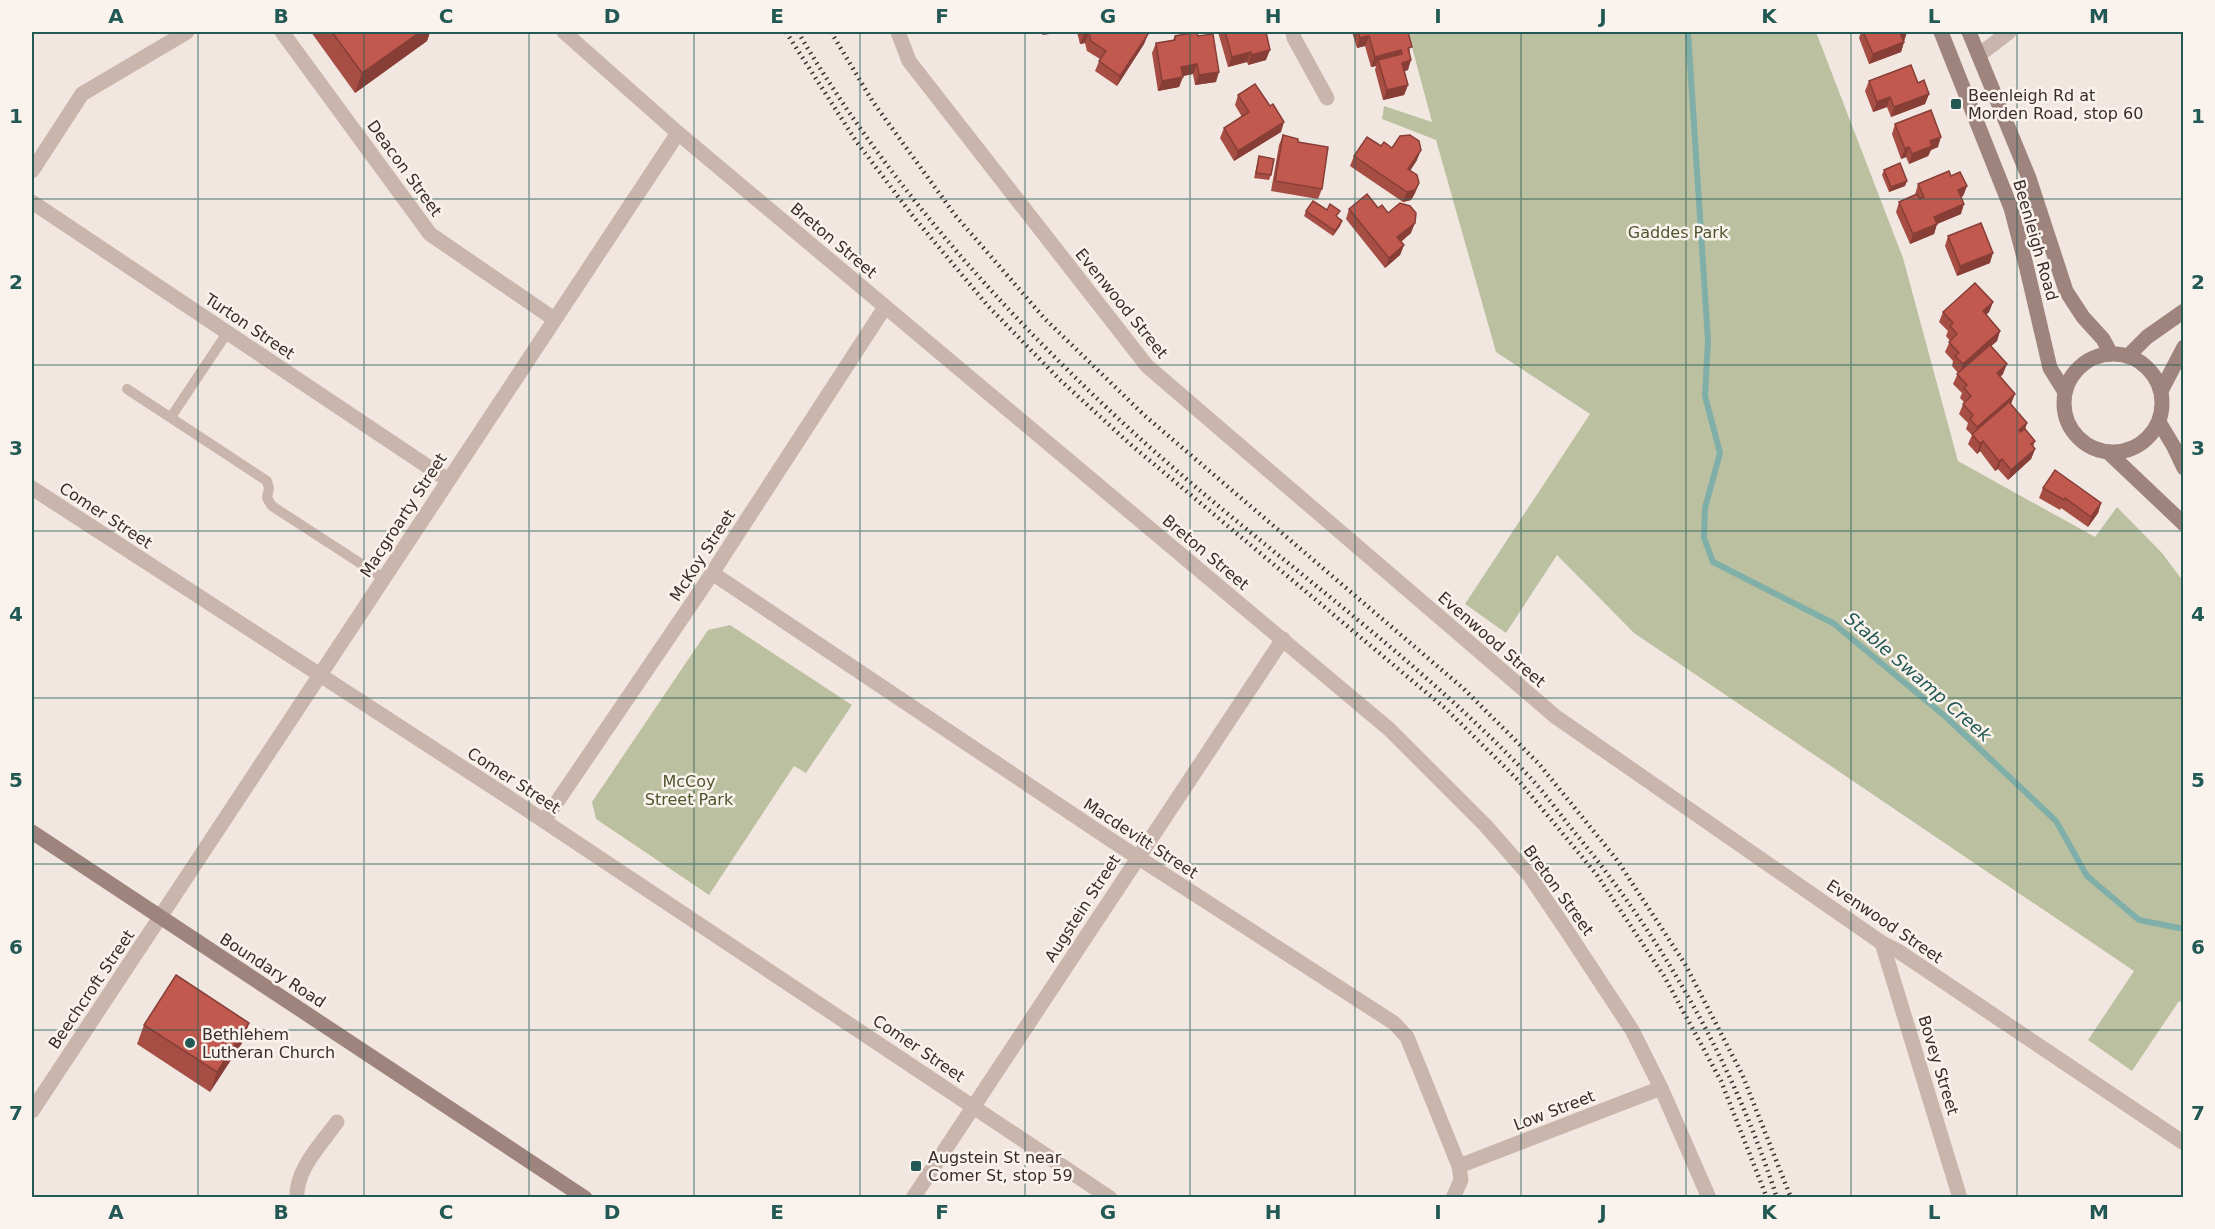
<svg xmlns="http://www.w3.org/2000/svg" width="2215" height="1229" font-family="'DejaVu Sans',sans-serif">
  <rect width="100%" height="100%" fill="#f2e7e0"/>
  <!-- green -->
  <g fill="#bbc1a0">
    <polygon points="1408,32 1816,32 1903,258 1958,461 2095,537 2117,507 2162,553 2183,581 2183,1003 2179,1001 2132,1071 2088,1040 2134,971 1634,633 1557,555 1506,633 1465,604 1590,414 1496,352 1436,140 1382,119 1384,106 1432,122"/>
    <polygon points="730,625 852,705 806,773 794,766 709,895 596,819 592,802 708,630"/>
  </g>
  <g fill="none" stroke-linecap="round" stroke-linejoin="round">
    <!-- stream -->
    <polyline stroke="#80aea9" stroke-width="6" points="1688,32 1708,341 1705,396 1720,453 1705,508 1704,538 1713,562 1833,623 1947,718 2056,821 2087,876 2139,920 2184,929"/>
    <!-- service -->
    <g stroke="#cab5ac" stroke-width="10">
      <polyline points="127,389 267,481 269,488 267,498 272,506 383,578"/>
      <polyline points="171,417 227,333"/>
    </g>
    <!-- minor -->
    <g stroke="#cab5ac" stroke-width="15">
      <polyline points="282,32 430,234 554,319"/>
      <polyline points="564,32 678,133 1389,729 1485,825 1529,875 1565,928 1632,1030 1661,1088 1709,1198"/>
      <polyline points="898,32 909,61 1147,366 1556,717 1882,943 1898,951 2184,1143"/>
      <polyline points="1293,32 1294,38 1327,98"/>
      <polyline points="1979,55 2009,32"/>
      <polyline points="32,171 82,94 187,32"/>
      <polyline points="32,202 448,480"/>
      <polyline points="32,488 508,797 1110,1198"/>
      <polyline points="712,573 1111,840 1394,1023 1407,1037 1459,1166 1461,1180 1453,1198"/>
      <polyline points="544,821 705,584 885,307"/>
      <polyline points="1882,943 1960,1198"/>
      <polyline points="32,1111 678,133"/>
      <polyline points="1459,1166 1661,1088"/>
      <path d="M297 1198C295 1170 322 1143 337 1122"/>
      <polyline points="913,1198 1283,639"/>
    </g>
    <!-- secondary -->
    <g stroke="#9e847d" stroke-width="15">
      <polyline points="1941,32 2011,208 2026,265 2050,368 2065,392"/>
      <polyline points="1969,32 2029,178 2066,291 2083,317 2103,339 2111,354"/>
      <circle cx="2113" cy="403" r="49"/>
      <polyline points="2128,356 2147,337 2184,311"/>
      <polyline points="2161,391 2184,347"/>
      <polyline points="2159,422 2174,447 2184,468"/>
      <polyline points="2108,452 2184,524"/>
      <polyline points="32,832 585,1198"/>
    </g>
    <!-- rail -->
    <g stroke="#392d2b" stroke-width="4.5" stroke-dasharray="1.5 4.5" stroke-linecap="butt">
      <polyline points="786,32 856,141 912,215 988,306 1059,379 1130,444 1446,709 1519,781 1597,875 1664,976 1721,1081 1767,1198"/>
      <path d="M798 32C886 182 1007 317 1135 434 1263 550 1408 649 1527 774 1543 791 1557 810 1571 828 1662 937 1733 1062 1777 1198"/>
      <polyline points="831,32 873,102 955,215 1045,319 1144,415 1464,689 1539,764 1617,860 1685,964 1742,1074 1791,1198"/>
    </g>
  </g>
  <!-- wall -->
  <g fill="#a64d44">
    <polygon points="311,32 430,32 427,41 355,93"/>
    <polygon points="1077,32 1144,32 1148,34 1144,44 1117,86 1095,71 1100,59 1087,51 1085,43 1080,44"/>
    <polygon points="1218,32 1266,32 1266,60 1248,65 1247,62 1228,67"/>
    <polygon points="1352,32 1408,32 1410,54 1408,70 1404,71 1408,85 1404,95 1383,100 1375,70 1376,66 1371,67 1365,46 1357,48"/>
    <polygon points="1861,32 1907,32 1901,52 1869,64 1859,38"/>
    <polygon points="1175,36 1216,82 1195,85 1193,74 1183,76 1179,87 1158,91 1152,53 1156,43 1173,40"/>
    <polygon points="1869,81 1918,83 1929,94 1925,104 1891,117 1887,107 1873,112 1865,91"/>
    <polygon points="1238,95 1281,132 1234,161 1220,138 1224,128 1242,117 1235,105"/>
    <polygon points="1895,124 1938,147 1931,150 1928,156 1909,164 1906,157 1901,159 1892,134"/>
    <polygon points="1283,135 1298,142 1322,189 1318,199 1271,191 1279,145"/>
    <polygon points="1381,146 1392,148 1417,160 1410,170 1419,183 1415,193 1411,200 1403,202 1350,166 1354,156"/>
    <polygon points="1259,156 1271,175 1269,180 1254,178"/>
    <polygon points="1884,170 1905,186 1889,192 1882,175"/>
    <polygon points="1951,176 1967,186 1963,196 1961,197 1961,214 1937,224 1934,234 1910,244 1896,212 1899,202 1915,195 1918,184"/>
    <polygon points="1378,208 1388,213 1411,233 1401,242 1404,245 1400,255 1385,268 1346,219 1349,209"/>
    <polygon points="1306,211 1337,217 1342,221 1340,226 1333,236 1304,216"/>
    <polygon points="1948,236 1990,263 1957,276 1945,246"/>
    <polygon points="1993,302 1989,312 1986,315 2000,331 1997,341 1991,346 2003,374 2000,377 2011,404 2025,429 2035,441 2033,447 2035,449 2031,459 2008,480 1998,469 1995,471 1980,451 1977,454 1968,444 1972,435 1966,429 1968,423 1959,414 1964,402 1960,398 1962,393 1953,384 1958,373 1952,366 1953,361 1945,352 1950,341 1946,336 1948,331 1939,322 1943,312"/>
    <polygon points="2043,488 2101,503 2098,513 2088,527 2061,508 2060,510 2039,498"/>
    <polygon points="249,1023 242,1043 210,1092 137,1044 144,1025"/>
  </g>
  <!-- shaded-wall -->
  <g fill="#873e37">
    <polygon points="420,32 430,32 427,41 355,93 362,73"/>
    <polygon points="1044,32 1059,32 1058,33 1042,35"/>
    <polygon points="1903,32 1907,32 1904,40 1900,33"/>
    <polygon points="1089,33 1085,43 1080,44 1084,34"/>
    <polygon points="1148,34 1144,44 1117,86 1120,76"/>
    <polygon points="1369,36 1365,46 1357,48 1360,38"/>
    <polygon points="1904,42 1901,52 1869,64 1873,54"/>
    <polygon points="1270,50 1266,60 1248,65 1251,55"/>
    <polygon points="1401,50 1397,60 1378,60 1376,66 1371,67 1375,57"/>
    <polygon points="1251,52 1247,62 1228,67 1232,57"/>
    <polygon points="1411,60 1408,70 1398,73 1402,63"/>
    <polygon points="1197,64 1193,74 1177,77 1181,67"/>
    <polygon points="1219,72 1216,82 1195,85 1199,75"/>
    <polygon points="1183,77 1179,87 1158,91 1162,81"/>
    <polygon points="1408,85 1404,95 1383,100 1387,90"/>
    <polygon points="1929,94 1925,104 1891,117 1894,107"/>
    <polygon points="1890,97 1887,107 1873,112 1877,102"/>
    <polygon points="1284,122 1281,132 1234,161 1238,151"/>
    <polygon points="1941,137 1938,147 1931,150 1928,156 1909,164 1912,154 1930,141"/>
    <polygon points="1909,147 1906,157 1901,159 1905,149"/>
    <polygon points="1421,150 1417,160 1405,179 1408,169"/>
    <polygon points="1907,181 1905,186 1889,192 1891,187"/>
    <polygon points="1419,183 1415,193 1411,200 1403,202 1407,192"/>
    <polygon points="1967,186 1963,196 1954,200 1958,190"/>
    <polygon points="1964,204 1961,214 1937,224 1934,234 1910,244 1913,234 1934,217"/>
    <polygon points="1342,221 1340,226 1333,236 1335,231"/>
    <polygon points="1415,223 1411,233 1394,247 1397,237"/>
    <polygon points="1404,245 1400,255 1385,268 1389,258"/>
    <polygon points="1993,253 1990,263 1957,276 1960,266"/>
    <polygon points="1993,302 1989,312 1979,321 1983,311"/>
    <polygon points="2000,331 1997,341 1960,374 1963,364"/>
    <polygon points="2007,364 2003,374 1993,383 1997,373"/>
    <polygon points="2015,394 2011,404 1973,437 1977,427"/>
    <polygon points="2027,423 2024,433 2015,440 2019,430"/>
    <polygon points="1983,441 1980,451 1977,454 1980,444"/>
    <polygon points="2035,449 2031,459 2008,480 2011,470"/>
    <polygon points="2002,459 1998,469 1995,471 1999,461"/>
    <polygon points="2101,503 2098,513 2088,527 2091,517"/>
    <polygon points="249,1023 242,1043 210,1092 217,1072"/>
  </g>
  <!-- building -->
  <g fill="#c1594f" stroke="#873e37" stroke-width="1.5">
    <polygon points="332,32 420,32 362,73"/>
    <polygon points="1083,32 1144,32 1148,34 1120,76 1099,61 1106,51 1091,41 1089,33 1084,34"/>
    <polygon points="1197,32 1198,36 1213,34 1219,72 1199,75 1197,64 1181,67 1183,77 1162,81 1156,43 1175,40 1175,36"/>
    <polygon points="1225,32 1266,32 1270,50 1251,55 1251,52 1232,57"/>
    <polygon points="1358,32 1408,32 1412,47 1408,48 1411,60 1402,63 1408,85 1387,90 1378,60 1402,54 1401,50 1375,57 1369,36 1360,38"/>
    <polygon points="1863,32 1903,32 1900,33 1904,42 1873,54"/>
    <polygon points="1911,65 1918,83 1924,80 1929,94 1894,107 1890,97 1877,102 1869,81"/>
    <polygon points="1255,84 1270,106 1273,104 1284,122 1238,151 1224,128 1249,112 1238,95"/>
    <polygon points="1931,110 1941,137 1930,141 1932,146 1912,154 1909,147 1905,149 1895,124"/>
    <polygon points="1283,135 1298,139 1298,142 1328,147 1322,189 1275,181"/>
    <polygon points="1410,135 1419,141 1421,150 1408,169 1417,175 1419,183 1415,190 1407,192 1354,156 1367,137 1381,146 1384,142 1392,148 1400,136"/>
    <polygon points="1259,156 1274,159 1271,175 1256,173"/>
    <polygon points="1900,163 1907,181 1891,187 1884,170"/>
    <polygon points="1949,171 1951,176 1960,172 1967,186 1958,190 1964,204 1934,217 1937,224 1913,234 1899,202 1917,194 1920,199 1924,197 1918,184"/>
    <polygon points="1367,194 1378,208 1382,205 1388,213 1400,203 1410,206 1416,213 1415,223 1397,237 1404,245 1389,258 1349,209"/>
    <polygon points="1313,201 1327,210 1330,204 1340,211 1336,216 1342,221 1335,231 1306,211"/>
    <polygon points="1981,223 1993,253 1960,266 1948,236"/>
    <polygon points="1975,283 1993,302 1983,311 2000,331 1963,364 1955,356 1959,353 1949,342 1957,334 1950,326 1953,323 1943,312"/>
    <polygon points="1990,345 2007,364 1997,373 2015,394 1977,427 1970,419 1973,415 1963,404 1971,396 1964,388 1967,385 1957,374"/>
    <polygon points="2009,402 2027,423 2019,430 2020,432 2025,429 2035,441 2031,444 2035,449 2011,470 2002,459 1999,461 1983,441 1980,444 1972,434"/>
    <polygon points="2055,470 2101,503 2091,517 2065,498 2064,500 2043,488"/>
    <polygon points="176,975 249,1023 217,1072 144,1025"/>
  </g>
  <!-- grid -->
  <path fill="none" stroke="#225954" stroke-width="1.5" stroke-opacity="0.55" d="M198 32V1198M364 32V1198M529 32V1198M694 32V1198M860 32V1198M1025 32V1198M1190 32V1198M1355 32V1198M1521 32V1198M1686 32V1198M1851 32V1198M2017 32V1198M32 199H2184M32 365H2184M32 531H2184M32 698H2184M32 864H2184M32 1030H2184"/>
  <!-- markers -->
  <g fill="#225954" stroke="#faf2ec" stroke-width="2">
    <rect x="1950" y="98" width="12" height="12" rx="3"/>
    <circle cx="190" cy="1043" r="6"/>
    <rect x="910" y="1160" width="12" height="12" rx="3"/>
  </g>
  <g text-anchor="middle" stroke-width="5" stroke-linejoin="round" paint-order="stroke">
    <!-- poi labels -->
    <g font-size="16" fill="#392d2b" stroke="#faf2ec" text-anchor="start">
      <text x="1968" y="101">Beenleigh Rd at<tspan x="1968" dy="18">Morden Road, stop 60</tspan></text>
      <text x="202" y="1040">Bethlehem<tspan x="202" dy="18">Lutheran Church</tspan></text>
      <text x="928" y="1163">Augstein St near<tspan x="928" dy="18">Comer St, stop 59</tspan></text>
    </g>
    <!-- street labels -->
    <g font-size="16" fill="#392d2b" stroke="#faf2ec">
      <text transform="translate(405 168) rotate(54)" y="6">Deacon Street</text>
      <text transform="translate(834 240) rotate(40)" y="6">Breton Street</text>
      <text transform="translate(2036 240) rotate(74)" y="6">Beenleigh Road</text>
      <text transform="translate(1122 303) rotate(51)" y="6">Evenwood Street</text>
      <text transform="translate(250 326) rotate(34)" y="6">Turton Street</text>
      <text transform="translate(106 515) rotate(33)" y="6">Comer Street</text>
      <text transform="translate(403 515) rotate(-57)" y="6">Macgroarty Street</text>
      <text transform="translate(1206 552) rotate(40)" y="6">Breton Street</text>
      <text transform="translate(702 555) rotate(-57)" y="6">McKoy Street</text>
      <text transform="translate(1492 639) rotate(41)" y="6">Evenwood Street</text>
      <text transform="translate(514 780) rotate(33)" y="6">Comer Street</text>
      <text transform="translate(1141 838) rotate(33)" y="6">Macdevitt Street</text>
      <text transform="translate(1559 890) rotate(54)" y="6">Breton Street</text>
      <text transform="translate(1082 908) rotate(-57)" y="6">Augstein Street</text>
      <text transform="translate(1885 921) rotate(34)" y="6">Evenwood Street</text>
      <text transform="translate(273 970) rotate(33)" y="6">Boundary Road</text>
      <text transform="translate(91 989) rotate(-56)" y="6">Beechcroft Street</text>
      <text transform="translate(919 1048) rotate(34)" y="6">Comer Street</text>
      <text transform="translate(1939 1065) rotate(73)" y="6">Bovey Street</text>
      <text transform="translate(1554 1110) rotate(-21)" y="6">Low Street</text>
    </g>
    <!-- park labels -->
    <g font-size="16" fill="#4e562f" stroke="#faf2ec">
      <text x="1678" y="238">Gaddes Park</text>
      <text x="689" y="787">McCoy<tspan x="689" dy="18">Street Park</tspan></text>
    </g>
    <!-- water labels -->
    <g font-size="18" font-style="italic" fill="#225954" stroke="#faf2ec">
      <text transform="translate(1918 677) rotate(41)" y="6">Stable Swamp Creek</text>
    </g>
  </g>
  <!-- border -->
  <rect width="2215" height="1229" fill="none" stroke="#faf2ec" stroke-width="66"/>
  <rect x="33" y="33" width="2149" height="1163" fill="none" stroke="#225954" stroke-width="2"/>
  <g font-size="20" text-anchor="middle" font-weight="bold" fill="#225954">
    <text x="116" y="23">A</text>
    <text x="281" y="23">B</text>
    <text x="446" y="23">C</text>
    <text x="612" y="23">D</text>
    <text x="777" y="23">E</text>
    <text x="942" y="23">F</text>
    <text x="1108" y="23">G</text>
    <text x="1273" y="23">H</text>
    <text x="1438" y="23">I</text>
    <text x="1603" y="23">J</text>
    <text x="1769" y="23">K</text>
    <text x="1934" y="23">L</text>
    <text x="2099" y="23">M</text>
    <text x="16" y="123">1</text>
    <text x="2198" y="123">1</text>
    <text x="16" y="289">2</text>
    <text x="2198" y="289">2</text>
    <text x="16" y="455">3</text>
    <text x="2198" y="455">3</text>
    <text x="16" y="621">4</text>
    <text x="2198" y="621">4</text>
    <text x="16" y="787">5</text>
    <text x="2198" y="787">5</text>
    <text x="16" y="954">6</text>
    <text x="2198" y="954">6</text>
    <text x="16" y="1120">7</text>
    <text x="2198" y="1120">7</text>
    <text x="116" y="1219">A</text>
    <text x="281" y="1219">B</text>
    <text x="446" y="1219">C</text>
    <text x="612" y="1219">D</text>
    <text x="777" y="1219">E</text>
    <text x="942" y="1219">F</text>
    <text x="1108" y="1219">G</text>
    <text x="1273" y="1219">H</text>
    <text x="1438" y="1219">I</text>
    <text x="1603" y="1219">J</text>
    <text x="1769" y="1219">K</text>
    <text x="1934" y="1219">L</text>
    <text x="2099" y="1219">M</text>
  </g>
</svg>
